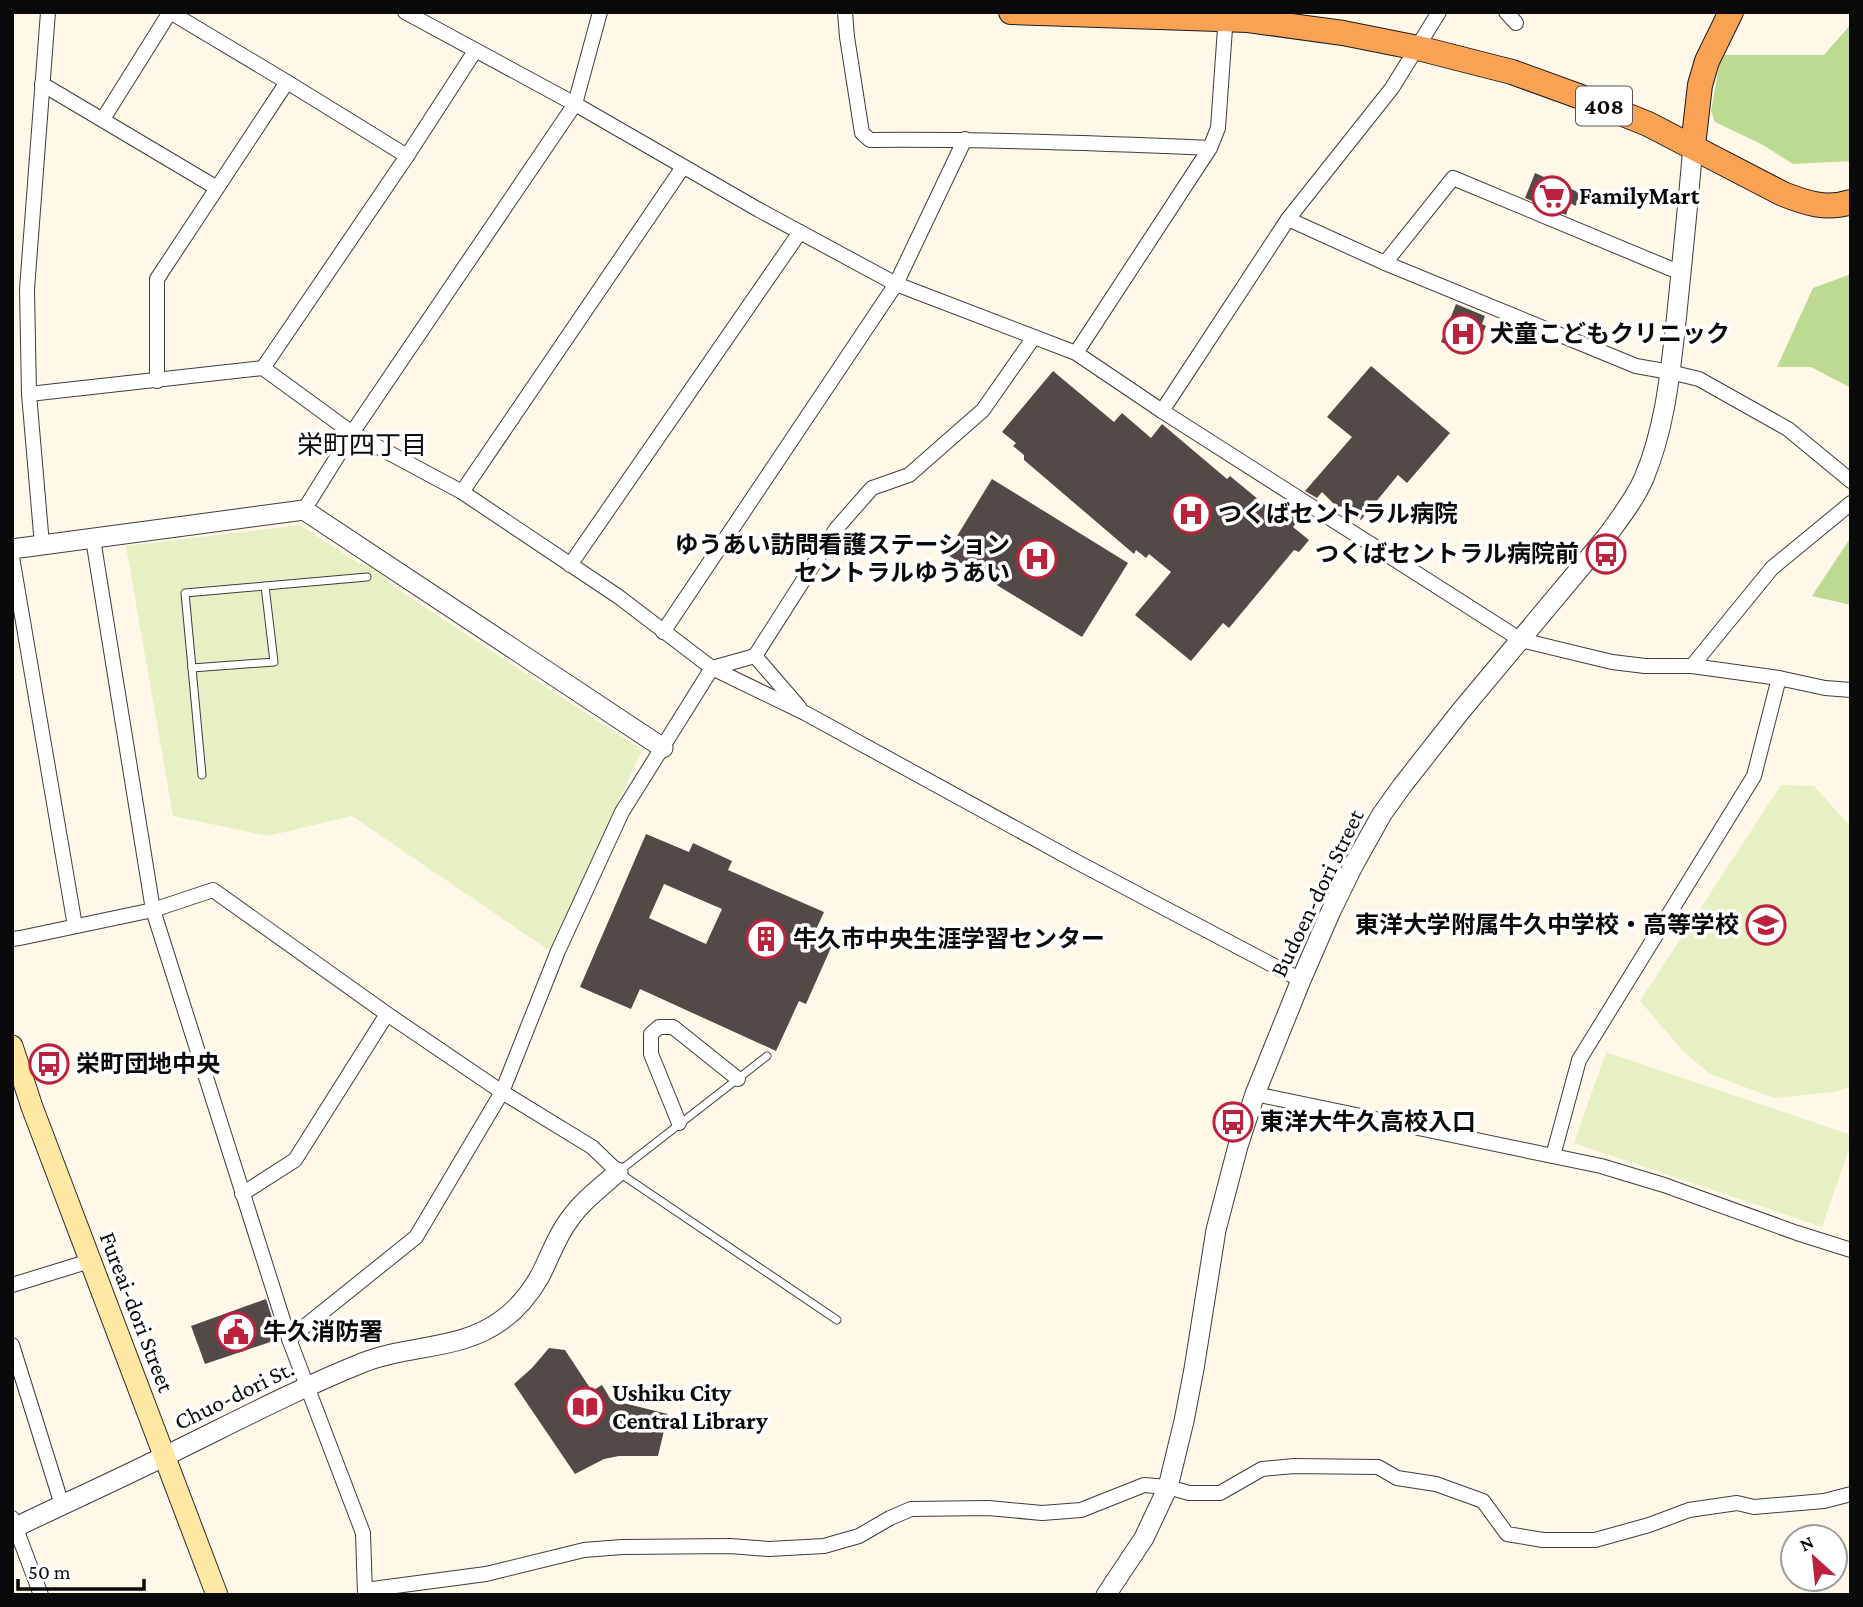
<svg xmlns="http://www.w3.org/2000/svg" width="1863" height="1607" font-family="'Crimson Pro','Noto Sans JP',serif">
  <rect width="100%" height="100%" fill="#fff7e8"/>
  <!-- forest -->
  <g fill="#bcda91">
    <polygon points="1851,24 1851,161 1793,164 1763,145 1715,122 1711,111 1721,55 1824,55"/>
    <polygon points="1851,274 1851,388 1811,367 1777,367 1813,288"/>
    <polygon points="1851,537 1851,605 1812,596"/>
  </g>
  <!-- pitch -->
  <g fill="#e7f0c4">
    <polygon points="300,525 361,565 374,566 394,587 642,750 550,951 352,816 268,836 173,816 126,546"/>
    <polygon points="1781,785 1814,786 1851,827 1851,1087 1833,1092 1774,1098 1710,1074 1681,1049 1640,1001"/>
    <polygon points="1606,1052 1851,1135 1851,1143 1822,1227 1574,1143"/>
  </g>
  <!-- building -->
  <g fill="#534a47" fill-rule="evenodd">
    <polygon points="1535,173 1580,193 1576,206 1570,203 1566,215 1525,198"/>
    <polygon points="1456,304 1485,316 1482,324 1486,326 1477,347 1472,345 1468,354 1441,342"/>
    <polygon points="1371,366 1450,433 1407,483 1398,475 1361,520 1345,506 1337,507 1322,492 1317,498 1305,491 1352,437 1327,417"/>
    <polygon points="1053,371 1114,422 1122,413 1151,438 1162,424 1227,479 1230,476 1282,519 1293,506 1304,513 1293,527 1309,540 1299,552 1294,550 1229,628 1223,623 1191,661 1135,615 1171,572 1149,554 1146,558 1136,550 1134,554 1024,460 1024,455 1013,446 1016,443 1002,432"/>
    <polygon points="992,479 1128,563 1082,637 946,554"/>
    <path d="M646 834 689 852 693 843 732 861 728 870 824 912 814 934 833 943 806 1004 799 1001 776 1051 640 989 631 1009 580 987ZM664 884 722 909 706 944 649 918Z"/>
    <polygon points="266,1299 279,1339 205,1364 191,1326"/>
    <polygon points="549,1348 565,1350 592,1391 602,1385 611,1400 668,1414 658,1456 619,1456 604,1459 575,1474 514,1384 532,1368"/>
  </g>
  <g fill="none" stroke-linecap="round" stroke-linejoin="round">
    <!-- service casing -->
    <g stroke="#3d3d3d" stroke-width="9">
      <g id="service">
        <polyline points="192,668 274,662 265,586"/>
        <polyline points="202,775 185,593 367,577"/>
        <polyline points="767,1056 618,1172 837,1320"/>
      </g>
    </g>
    <!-- minor casing -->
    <g stroke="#3d3d3d" stroke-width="16">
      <g id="minor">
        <polyline points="170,12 287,82 407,156"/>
        <polyline points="405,12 575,104 759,210 896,284 1076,353 1162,411 1521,640 1612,662 1645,666 1692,666 1779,678 1825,688 1851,690"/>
        <path d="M845 12 847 37 862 133 870 140C984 139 1097 143 1210 148"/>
        <polyline points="1506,12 1516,23"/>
        <polyline points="42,84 217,188"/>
        <polyline points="103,119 170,12"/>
        <polyline points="1288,219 1385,263 1636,366 1670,372 1699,379 1788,429 1851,481"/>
        <polyline points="1385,263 1453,178 1681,273"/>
        <polyline points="1076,353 1210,148 1218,128 1226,14"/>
        <polyline points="263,368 407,156 475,51"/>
        <polyline points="157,381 157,279 287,82"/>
        <polyline points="29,394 263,368 352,433 462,492 619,597 712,668 805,713 1077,862 1301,980"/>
        <polyline points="1162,411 1288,219 1392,88 1439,12"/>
        <polyline points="462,492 683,167"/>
        <polyline points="304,510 352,433 575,104 600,12"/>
        <polyline points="93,539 153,910 289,1339 363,1533 365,1595"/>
        <polyline points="42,545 29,394 27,289 48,12"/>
        <polyline points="12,557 75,926"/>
        <polyline points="570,565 800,232"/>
        <polyline points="663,632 896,284 965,139"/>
        <polyline points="755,656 836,529 872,488 909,475 983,410 1034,337"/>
        <polyline points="1692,666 1772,568 1851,503"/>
        <polyline points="12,939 20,938 153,910 213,890 387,1014 502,1092 592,1147 618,1172"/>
        <polyline points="1255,1094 1601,1166 1664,1185 1797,1233 1851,1250"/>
        <polyline points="679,1123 651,1054 651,1034 659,1027 673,1027 738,1079"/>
        <polyline points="1553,1156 1579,1060 1754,776 1779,678"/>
        <polyline points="242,1194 295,1160 387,1014"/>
        <polyline points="12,1285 90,1261"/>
        <polyline points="289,1339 416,1237 502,1092 558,951 622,812 712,668 755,656 799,707"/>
        <polyline points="12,1345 62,1505"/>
        <polyline points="12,1518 41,1595"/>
        <polyline points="365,1590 486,1574 584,1550 622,1547 730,1546 769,1549 824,1546 859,1536 890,1518 911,1509 988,1508 1042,1513 1081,1510 1144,1485 1168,1487 1189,1493 1220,1493 1262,1469 1294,1466 1378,1467 1397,1478 1436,1484 1483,1501 1507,1534 1543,1540 1595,1540 1649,1525 1689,1510 1737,1503 1754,1507 1824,1501 1851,1494"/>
      </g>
    </g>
    <!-- tertiary casing -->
    <g stroke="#3d3d3d" stroke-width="21">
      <g id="tertiary">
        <polyline points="12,549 304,510 663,748"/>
        <path d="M12 1529C63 1504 115 1481 165 1456 231 1424 295 1390 362 1363 409 1344 460 1351 502 1320 517 1309 531 1292 540 1276 550 1257 556 1237 569 1220 582 1201 601 1187 618 1172"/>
        <path d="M1106 1595 1144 1538 1168 1487 1184 1421 1194 1369 1216 1230 1238 1146 1255 1094 1301 980 1331 911 1354 864 1382 814 1402 786 1460 712 1607 536C1620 518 1635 499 1644 478 1665 428 1670 375 1676 322 1682 263 1688 205 1693 146"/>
      </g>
    </g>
    <!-- secondary casing -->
    <g stroke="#2c2c2c" stroke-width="23">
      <polyline id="secondary" points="12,1046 32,1107 217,1595"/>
    </g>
    <!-- trunk casing -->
    <g stroke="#1b1b1b" stroke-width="26">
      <g id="trunk">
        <path d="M1011 12 1248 20 1343 33 1418 48 1512 72 1581 97 1648 124 1783 194C1806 203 1826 210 1851 202"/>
        <polyline points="1693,146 1700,85 1707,61 1731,12"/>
      </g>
    </g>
    <!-- service -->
    <use href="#service" stroke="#fff" stroke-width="7"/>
    <!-- minor -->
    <use href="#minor" stroke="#fff" stroke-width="14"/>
    <!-- tertiary -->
    <use href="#tertiary" stroke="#fff" stroke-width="19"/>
    <!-- secondary -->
    <use href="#secondary" stroke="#ffe8a3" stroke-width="21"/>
    <!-- trunk -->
    <use href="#trunk" stroke="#faa254" stroke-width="24"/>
  </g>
  <!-- icons -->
  <defs>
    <g id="supermarket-ring" transform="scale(2.0125)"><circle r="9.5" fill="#fff" stroke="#bc213d" stroke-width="1.5"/><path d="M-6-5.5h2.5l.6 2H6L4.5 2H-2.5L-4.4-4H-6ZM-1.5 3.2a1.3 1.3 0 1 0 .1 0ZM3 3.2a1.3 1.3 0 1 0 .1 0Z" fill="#bc213d"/></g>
    <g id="hospital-ring" transform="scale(2.0125)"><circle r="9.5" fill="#fff" stroke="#bc213d" stroke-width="1.5"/><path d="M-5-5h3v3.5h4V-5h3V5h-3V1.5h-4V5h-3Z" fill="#bc213d"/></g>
    <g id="bus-ring" transform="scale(2.0125)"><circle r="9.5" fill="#fff" stroke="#bc213d" stroke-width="1.5"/><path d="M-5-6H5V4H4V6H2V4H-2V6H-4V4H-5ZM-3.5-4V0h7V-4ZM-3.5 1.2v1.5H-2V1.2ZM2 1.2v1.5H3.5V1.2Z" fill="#bc213d"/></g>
    <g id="school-ring" transform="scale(2.0125)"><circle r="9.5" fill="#fff" stroke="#bc213d" stroke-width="1.5"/><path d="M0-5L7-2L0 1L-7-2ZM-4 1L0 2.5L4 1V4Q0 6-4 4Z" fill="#bc213d"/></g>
    <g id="building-ring" transform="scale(2.0125)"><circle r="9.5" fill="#fff" stroke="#bc213d" stroke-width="1.5"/><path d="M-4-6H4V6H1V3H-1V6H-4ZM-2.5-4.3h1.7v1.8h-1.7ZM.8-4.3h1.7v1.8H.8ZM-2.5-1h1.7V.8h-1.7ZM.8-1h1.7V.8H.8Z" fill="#bc213d"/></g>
    <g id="civic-ring" transform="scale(2.0125)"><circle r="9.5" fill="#fff" stroke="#bc213d" stroke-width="1.5"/><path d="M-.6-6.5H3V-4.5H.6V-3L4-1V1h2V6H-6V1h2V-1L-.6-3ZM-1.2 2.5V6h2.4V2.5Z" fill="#bc213d"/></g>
    <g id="library-ring" transform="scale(2.0125)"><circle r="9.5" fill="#fff" stroke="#bc213d" stroke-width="1.5"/><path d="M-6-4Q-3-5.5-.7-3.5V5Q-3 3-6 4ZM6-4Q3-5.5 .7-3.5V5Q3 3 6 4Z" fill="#bc213d"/></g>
  </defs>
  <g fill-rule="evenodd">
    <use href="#supermarket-ring" x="1552" y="196"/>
    <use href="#hospital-ring" x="1463" y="334"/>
    <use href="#hospital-ring" x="1191" y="514"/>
    <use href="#bus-ring" x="1606" y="554"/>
    <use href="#hospital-ring" x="1037" y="559"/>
    <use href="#school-ring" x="1766" y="925"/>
    <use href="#building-ring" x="766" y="939"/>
    <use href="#bus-ring" x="49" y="1064"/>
    <use href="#bus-ring" x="1233" y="1122"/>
    <use href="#civic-ring" x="236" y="1332"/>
    <use href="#library-ring" x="585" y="1407"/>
  </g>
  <g text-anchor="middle" stroke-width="7" stroke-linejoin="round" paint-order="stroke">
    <!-- shield labels -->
    <rect fill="#fff" stroke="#545454" stroke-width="2" x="1576" y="86.5" width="56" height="39" rx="5"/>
    <g font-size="23" font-weight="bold" fill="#0a0a0a">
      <text x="1604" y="114">408</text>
    </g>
    <!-- poi labels -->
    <g font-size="24" font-weight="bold" fill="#0a0a0a" stroke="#fff" text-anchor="start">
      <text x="1579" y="204">FamilyMart</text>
      <text x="1490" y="342">犬童こどもクリニック</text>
      <text x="1218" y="522">つくばセントラル病院</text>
      <text x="1010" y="553" text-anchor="end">ゆうあい訪問看護ステーション<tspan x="1010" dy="28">セントラルゆうあい</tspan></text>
      <text x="1579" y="562" text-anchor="end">つくばセントラル病院前</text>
      <text x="1739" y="933" text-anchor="end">東洋大学附属牛久中学校・高等学校</text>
      <text x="793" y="947">牛久市中央生涯学習センター</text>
      <text x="76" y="1072">栄町団地中央</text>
      <text x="1260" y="1130">東洋大牛久高校入口</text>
      <text x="263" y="1340">牛久消防署</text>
      <text x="612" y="1401">Ushiku City<tspan x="612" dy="28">Central Library</tspan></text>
    </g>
    <!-- street labels -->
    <g font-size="24" fill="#0a0a0a" stroke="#fff">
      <text transform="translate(1317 893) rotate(-64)" y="8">Budoen-dori Street</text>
      <text transform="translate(137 1312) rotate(69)" y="8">Fureai-dori Street</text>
      <text transform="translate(234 1395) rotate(-26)" y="8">Chuo-dori St.</text>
    </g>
    <!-- neighbourhood labels -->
    <g font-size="26" fill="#0a0a0a" stroke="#fff">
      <text x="362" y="454">栄町四丁目</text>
    </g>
  </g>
  <!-- border -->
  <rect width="1863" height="1607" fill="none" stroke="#0a0a0a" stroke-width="28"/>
  <!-- north arrow -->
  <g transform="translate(1814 1558) rotate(333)"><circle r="33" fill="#ffffff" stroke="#9d9d9d" stroke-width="2"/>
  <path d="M0-5L12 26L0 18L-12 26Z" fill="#bc213d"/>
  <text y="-10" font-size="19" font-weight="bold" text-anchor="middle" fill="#0a0a0a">N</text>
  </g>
  <!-- scale -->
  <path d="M18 1579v10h126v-10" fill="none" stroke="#0a0a0a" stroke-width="3.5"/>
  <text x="28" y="1579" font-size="21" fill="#0a0a0a" stroke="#ffffff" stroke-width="5" paint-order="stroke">50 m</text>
</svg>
